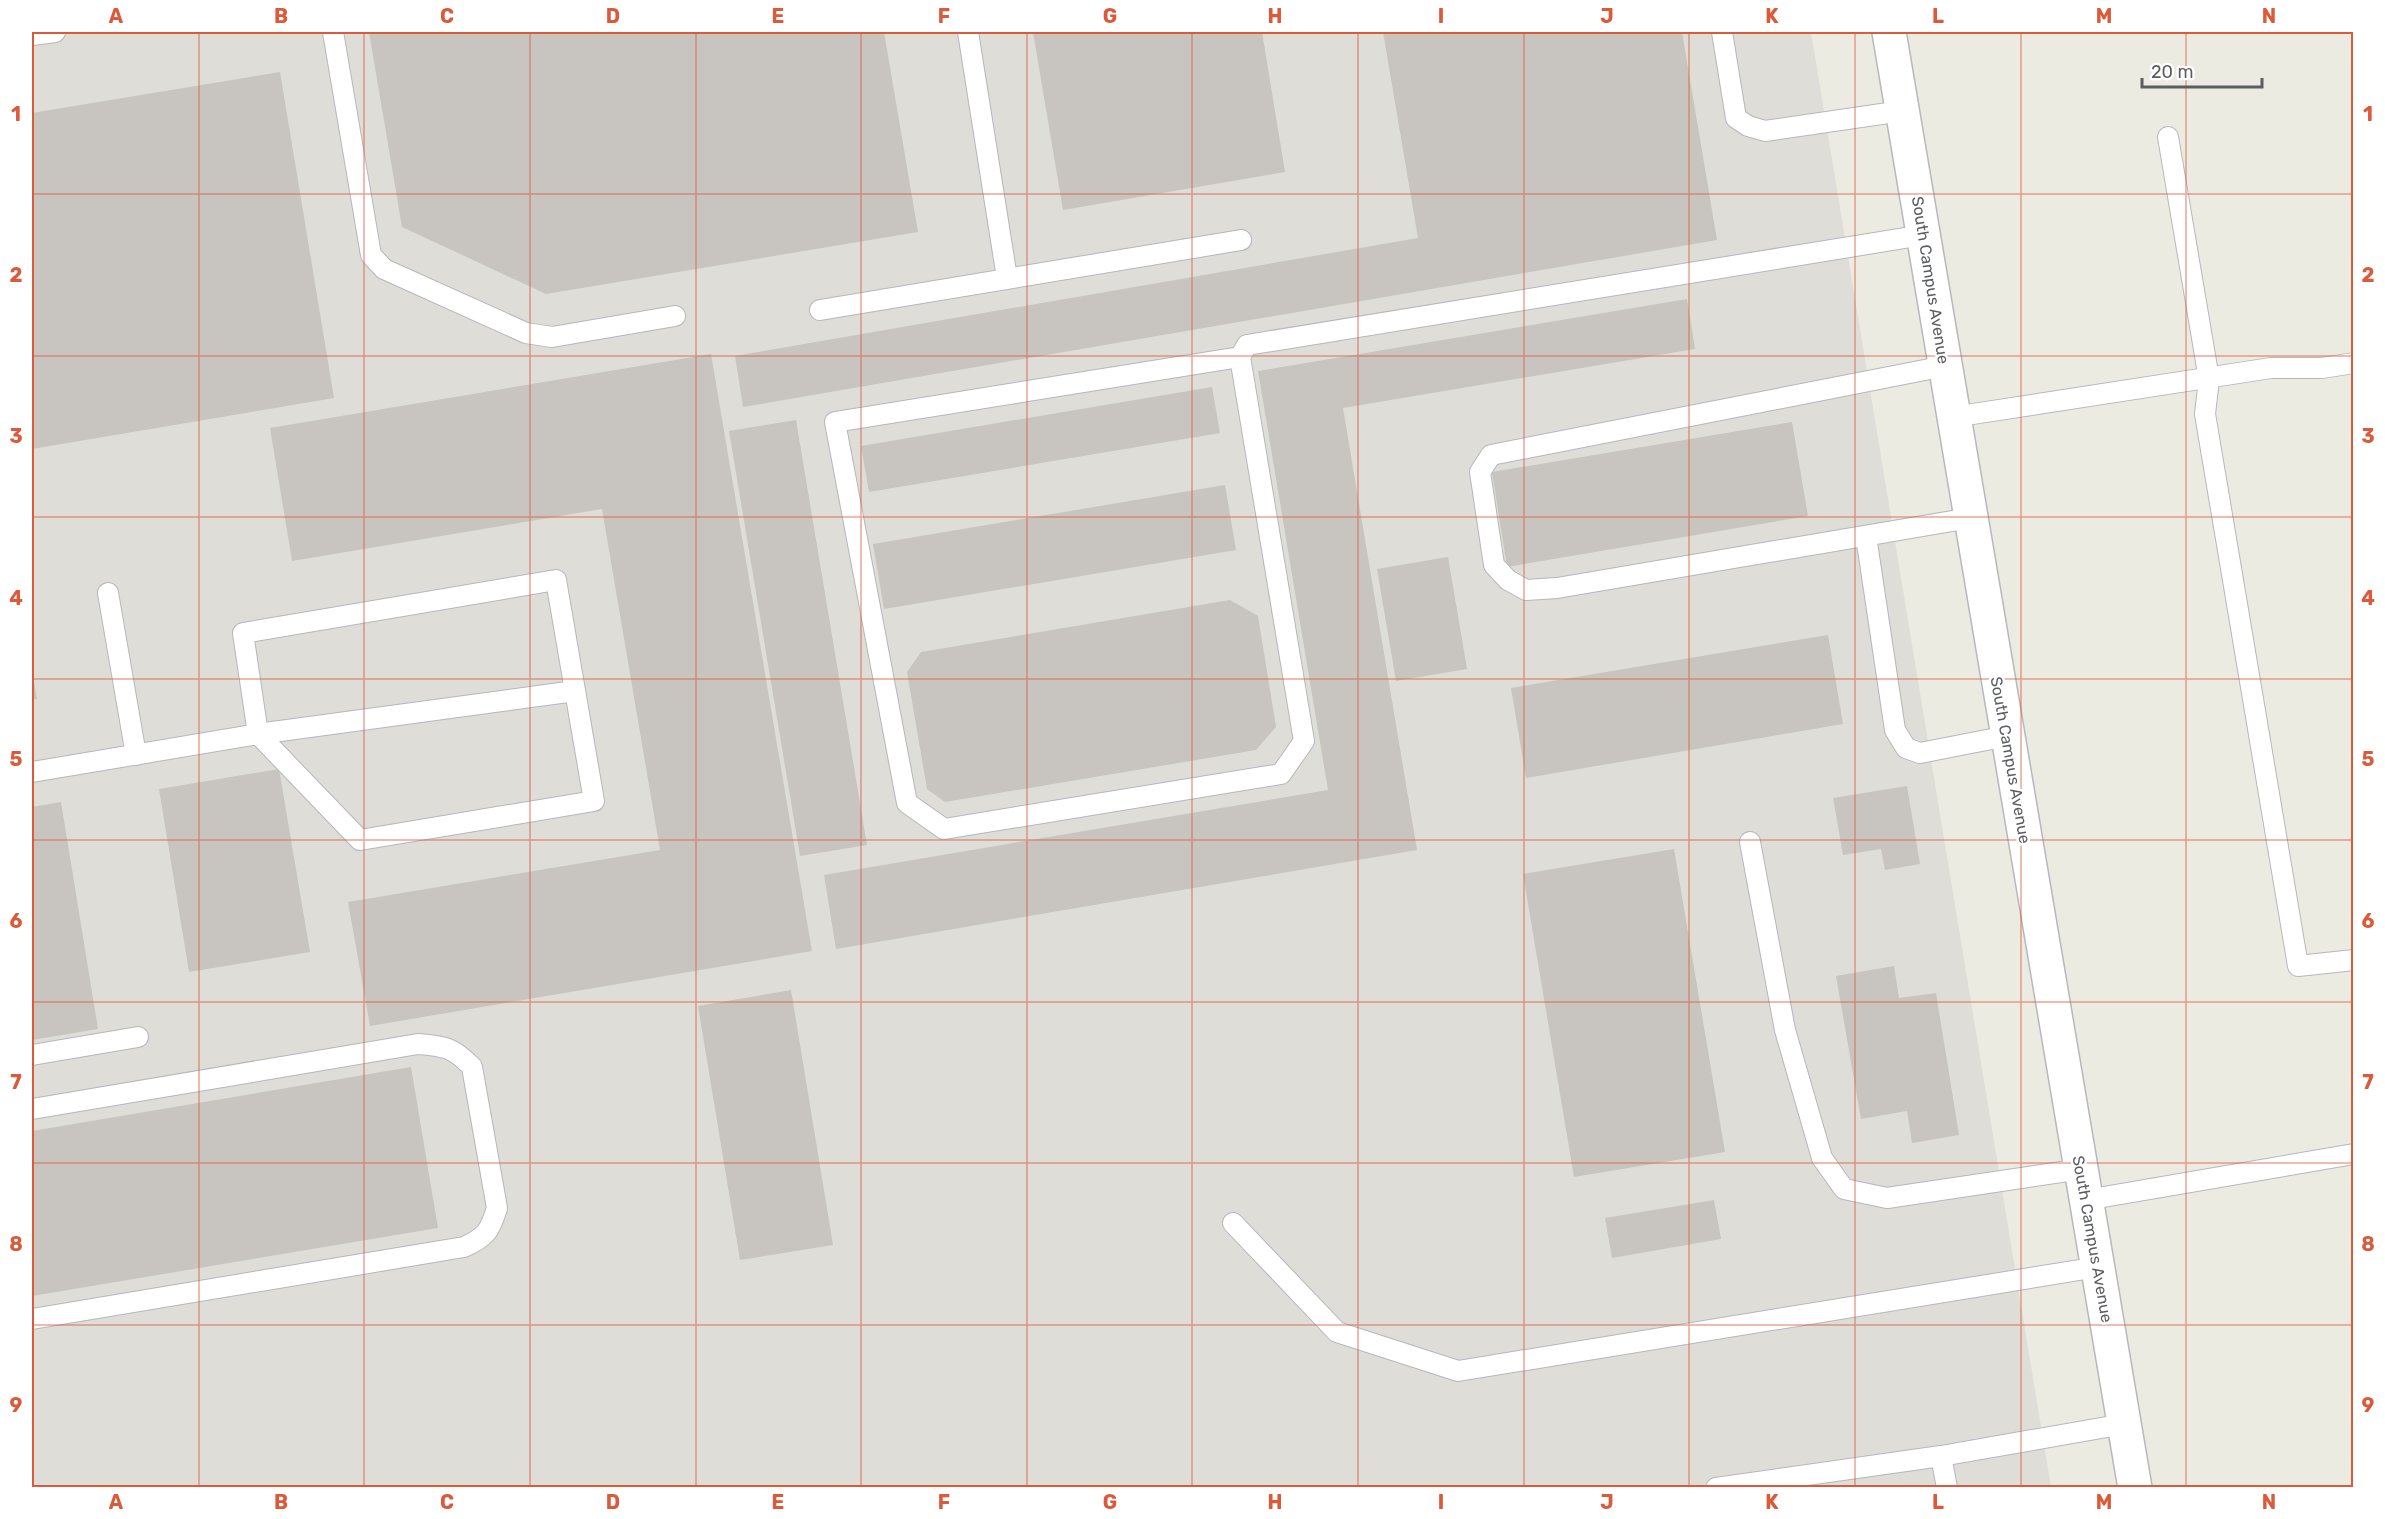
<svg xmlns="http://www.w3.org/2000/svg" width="2385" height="1519" font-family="Rubik,sans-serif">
  <rect width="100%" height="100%" fill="#ecebe2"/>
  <!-- industrial -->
  <polygon fill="#deddd7" points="32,32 1811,32 2051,1487 32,1487"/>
  <!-- building -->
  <g fill="#c8c5c0">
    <polygon points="369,32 884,32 918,232 546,294 402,227"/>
    <polygon points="1033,32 1262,32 1285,172 1063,210"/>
    <polygon points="1383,32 1682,32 1717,240 743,407 735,356 1418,238"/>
    <polygon points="280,72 334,398 32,449 32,113"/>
    <polygon points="1687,299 1695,349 1343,408 1417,850 836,949 824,875 1328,790 1258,371"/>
    <polygon points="711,354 812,951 370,1026 348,902 660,850 602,509 292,561 270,428"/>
    <polygon points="1212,387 1220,433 869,492 861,446"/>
    <polygon points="796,420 867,845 800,856 729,431"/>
    <polygon points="1792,422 1808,516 1507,567 1492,472"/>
    <polygon points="1225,485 1236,550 884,609 873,544"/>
    <polygon points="1448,557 1467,669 1396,681 1377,569"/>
    <polygon points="1230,600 1258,616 1276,727 1256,750 945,802 927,789 907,672 921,652"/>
    <polygon points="1828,635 1843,724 1526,778 1511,688"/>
    <polygon points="32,671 37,699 32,700"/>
    <polygon points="279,769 310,952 189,972 159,789"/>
    <polygon points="1907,786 1920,864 1885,870 1881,849 1843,855 1833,798"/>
    <polygon points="61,802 98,1029 32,1040 32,807"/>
    <polygon points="1674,849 1725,1152 1574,1177 1523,874"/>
    <polygon points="1894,966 1899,998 1936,993 1959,1135 1912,1143 1907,1111 1861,1119 1836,976"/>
    <polygon points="791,990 833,1245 740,1260 698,1006"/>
    <polygon points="411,1067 438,1228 32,1296 32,1131"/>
    <polygon points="1714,1200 1721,1239 1612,1258 1605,1218"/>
  </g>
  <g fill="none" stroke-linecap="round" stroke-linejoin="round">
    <!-- lane casing -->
    <g stroke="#b5b7bc" stroke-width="22">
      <g id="lane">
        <polyline points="333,32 371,255 384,269 526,333 552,337 675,316"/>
        <polyline points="968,32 1007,278"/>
        <polyline points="1722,32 1736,118 1748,126 1765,131 1902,111"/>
        <polyline points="32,35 55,32"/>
        <polyline points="2168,137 2209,379 2205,414 2298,966 2354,960"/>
        <polyline points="820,310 1241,240"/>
        <polyline points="1240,357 1304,741 1281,774 944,829 907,803 835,422 1240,357 1247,345 1923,235"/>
        <polyline points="1945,366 1491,455 1480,472 1494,565 1508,580 1526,590 1557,588 1970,518"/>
        <polyline points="1953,417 2271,368 2322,368 2354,363"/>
        <polyline points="1866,536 1895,730 1906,748 1920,753 2007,736"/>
        <polyline points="108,593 136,755"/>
        <polyline points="32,772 258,734 360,840 594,801 556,580 243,633 258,734 575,691"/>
        <polyline points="1750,842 1785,1030 1822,1158 1844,1189 1887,1198 2081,1169"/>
        <polyline points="32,1055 138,1037"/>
        <path d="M32 1109 418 1044C444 1046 453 1047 472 1067L497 1208C490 1231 486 1237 464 1247L32 1319"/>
        <polyline points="2086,1200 2354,1154"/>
        <polyline points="1233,1223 1337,1332 1458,1371 2098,1267"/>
        <polyline points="1941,1456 1947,1488"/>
        <polyline points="1716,1488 1941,1456 2124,1424"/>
      </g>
    </g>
    <!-- secondary casing -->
    <g stroke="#b6b8be" stroke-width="36">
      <polyline id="secondary" points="1889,32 2135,1488"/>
    </g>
    <!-- lane -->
    <use href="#lane" stroke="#fff" stroke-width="20"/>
    <!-- secondary -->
    <use href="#secondary" stroke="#fff" stroke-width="33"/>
  </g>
  <!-- grid -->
  <path fill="none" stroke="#db5a3a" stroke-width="1.5" stroke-opacity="0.55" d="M199 32V1488M364 32V1488M530 32V1488M696 32V1488M861 32V1488M1027 32V1488M1192 32V1488M1358 32V1488M1524 32V1488M1689 32V1488M1855 32V1488M2021 32V1488M2186 32V1488M32 194H2354M32 356H2354M32 517H2354M32 679H2354M32 840H2354M32 1002H2354M32 1163H2354M32 1325H2354"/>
  <g text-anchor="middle" stroke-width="5" stroke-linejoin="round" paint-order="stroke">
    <!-- street labels -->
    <g font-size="16" fill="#5b5d62" stroke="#fff">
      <text transform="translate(1931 280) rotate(81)" y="6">South Campus Avenue</text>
      <text transform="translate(2011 760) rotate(80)" y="6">South Campus Avenue</text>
      <text transform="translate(2093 1239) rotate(80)" y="6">South Campus Avenue</text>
    </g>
  </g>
  <!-- border -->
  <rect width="2385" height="1519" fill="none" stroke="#ffffff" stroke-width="66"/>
  <!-- scale -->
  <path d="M2142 78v9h120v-9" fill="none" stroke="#5b5d62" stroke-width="3"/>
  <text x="2151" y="78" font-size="18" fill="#5b5d62" stroke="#ffffff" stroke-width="4.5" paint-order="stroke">20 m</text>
  <rect x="33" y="33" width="2319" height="1453" fill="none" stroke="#db5a3a" stroke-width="2"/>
  <g font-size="20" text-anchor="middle" font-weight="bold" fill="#db5a3a">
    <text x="116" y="23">A</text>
    <text x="281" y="23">B</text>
    <text x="447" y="23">C</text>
    <text x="613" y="23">D</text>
    <text x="778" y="23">E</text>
    <text x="944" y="23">F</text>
    <text x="1110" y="23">G</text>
    <text x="1275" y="23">H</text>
    <text x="1441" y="23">I</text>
    <text x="1607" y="23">J</text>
    <text x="1772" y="23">K</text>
    <text x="1938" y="23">L</text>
    <text x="2104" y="23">M</text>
    <text x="2269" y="23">N</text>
    <text x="16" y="121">1</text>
    <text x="2368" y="121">1</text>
    <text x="16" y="282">2</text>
    <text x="2368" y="282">2</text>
    <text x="16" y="443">3</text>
    <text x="2368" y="443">3</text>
    <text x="16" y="605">4</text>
    <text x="2368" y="605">4</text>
    <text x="16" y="766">5</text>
    <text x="2368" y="766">5</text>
    <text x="16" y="928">6</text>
    <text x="2368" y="928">6</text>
    <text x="16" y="1089">7</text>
    <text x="2368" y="1089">7</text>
    <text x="16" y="1251">8</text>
    <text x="2368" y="1251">8</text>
    <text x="16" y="1412">9</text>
    <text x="2368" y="1412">9</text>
    <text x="116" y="1509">A</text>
    <text x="281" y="1509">B</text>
    <text x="447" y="1509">C</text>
    <text x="613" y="1509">D</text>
    <text x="778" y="1509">E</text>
    <text x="944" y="1509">F</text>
    <text x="1110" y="1509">G</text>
    <text x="1275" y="1509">H</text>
    <text x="1441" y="1509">I</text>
    <text x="1607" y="1509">J</text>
    <text x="1772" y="1509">K</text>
    <text x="1938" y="1509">L</text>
    <text x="2104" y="1509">M</text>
    <text x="2269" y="1509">N</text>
  </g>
</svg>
